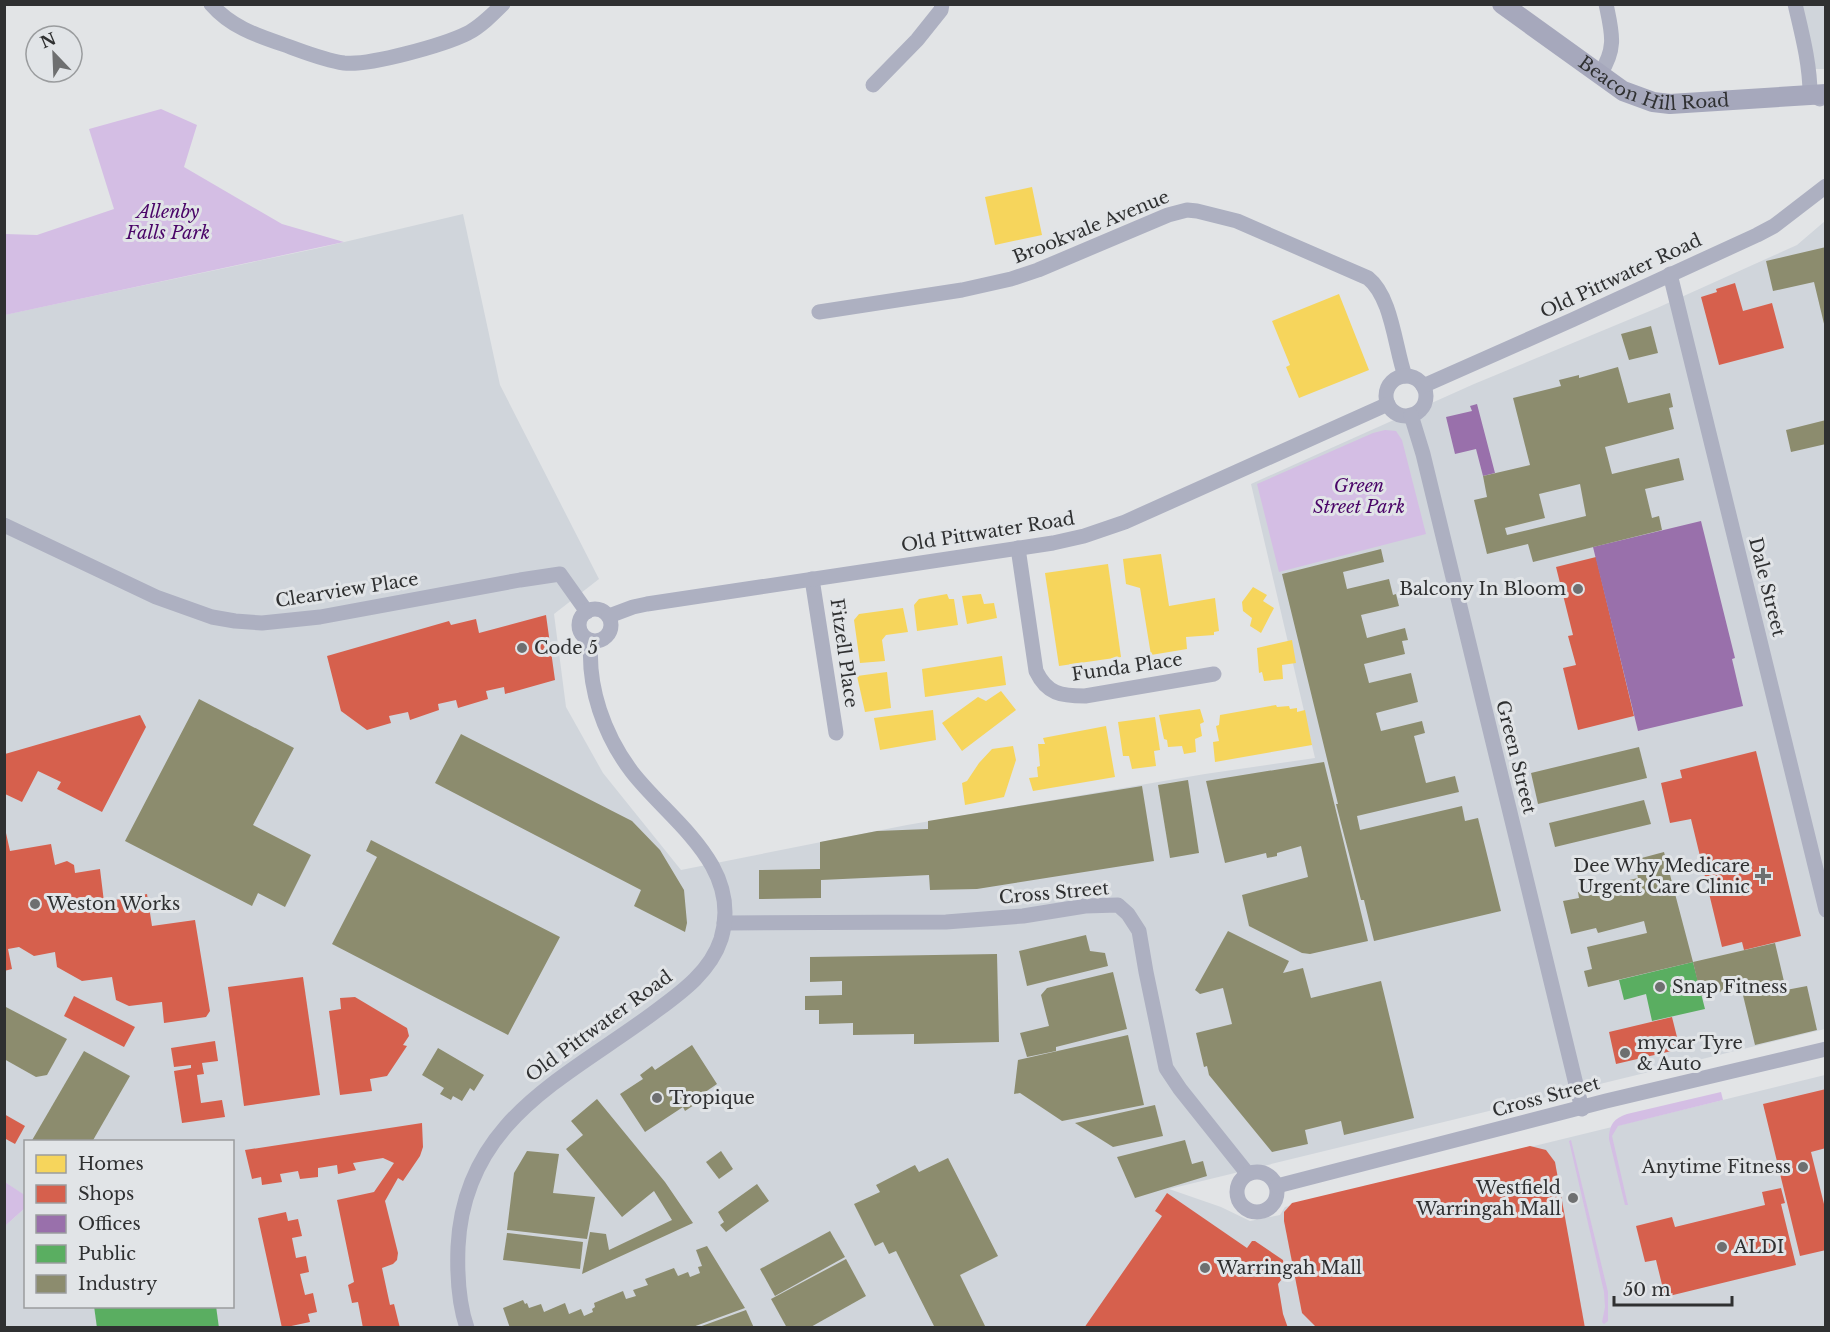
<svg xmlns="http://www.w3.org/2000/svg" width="1830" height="1332" font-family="'Libre Baskerville',serif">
  <rect width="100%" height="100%" fill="#e2e4e6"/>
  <!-- built -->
  <g fill="#d0d5db">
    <polygon points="1801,5 1825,5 1825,69 1815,69"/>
    <polygon points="463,214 500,385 599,579 554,614 566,707 603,773 681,870 907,825 1205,774 1315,758 1251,484 1474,384 1657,308 1797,245 1825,221 1825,1029 1169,1189 1221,1207 1250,1221 1280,1215 1285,1207 1825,1075 1825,1327 5,1327 5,1226 25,1208 26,1306 232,1306 232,1142 26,1142 25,1196 5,1182 4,315 319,248"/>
  </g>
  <!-- green -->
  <g fill="#d4bee4">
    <polygon points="161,109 197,125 184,167 282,224 344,242 5,315 5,234 37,235 114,209 89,129"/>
    <polygon points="1385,430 1396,431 1402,440 1426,534 1279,572 1257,484 1373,433"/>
    <path d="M1721 1092 1723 1100 1618 1126 1612 1136 1628 1205H1625L1609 1139C1609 1125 1614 1118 1627 1114Z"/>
    <polygon points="1571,1140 1608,1292 1608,1321 1604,1324 1602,1322 1605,1307 1604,1292 1569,1141"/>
    <polygon points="5,1182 26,1196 25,1208 5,1226"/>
  </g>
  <!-- homes -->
  <g fill="#f6d55c">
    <polygon points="1032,187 1042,235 995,245 985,197"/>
    <polygon points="1339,294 1369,370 1299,398 1286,367 1290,365 1272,321"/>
    <polygon points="1161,554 1169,606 1215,598 1219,631 1214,632 1214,635 1186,637 1187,649 1151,655 1140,588 1126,584 1123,559"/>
    <polygon points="1108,564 1121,657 1059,666 1045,573"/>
    <polygon points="1253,587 1267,595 1263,601 1274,608 1261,633 1250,626 1252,618 1243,611 1242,602"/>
    <polygon points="947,594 949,599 954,599 958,625 917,631 914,605 919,599"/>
    <polygon points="981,594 984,604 994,603 997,618 967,624 962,596"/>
    <polygon points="903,608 908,632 886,635 882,640 885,661 860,663 854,620 859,614"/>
    <polygon points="1292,640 1296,663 1282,665 1283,679 1264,681 1262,672 1259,673 1257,648"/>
    <polygon points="1002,656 1006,685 925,697 922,669"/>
    <polygon points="887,672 891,708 865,712 857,676"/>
    <polygon points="1001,691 1016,710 962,751 942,723 978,697 986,701"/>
    <polygon points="1276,705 1277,707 1289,706 1290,709 1297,708 1297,712 1305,710 1312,745 1215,762 1213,742 1219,741 1216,726 1219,725 1220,715"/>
    <polygon points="1200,709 1204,722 1200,724 1202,736 1195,739 1196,752 1184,754 1182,746 1168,747 1167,740 1164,739 1159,715"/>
    <polygon points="933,710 936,740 880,750 874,718"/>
    <polygon points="1155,717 1160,750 1154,751 1156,766 1132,769 1129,756 1123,756 1118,722"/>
    <polygon points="1106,726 1115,777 1033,791 1029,778 1038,777 1037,767 1040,766 1038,744 1045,744 1043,738"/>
    <polygon points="1013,746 1016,760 1004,797 965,805 962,783 967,781 979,763 992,749"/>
  </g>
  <!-- shops -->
  <g fill="#d6604d">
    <polygon points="1735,283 1743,311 1772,303 1784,348 1719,365 1701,297 1717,292 1716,289"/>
    <polygon points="1596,557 1634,716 1578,730 1563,668 1576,665 1568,636 1573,635 1556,567"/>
    <polygon points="546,615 555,680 505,694 504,687 486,691 488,699 458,708 456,700 438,704 439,710 410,720 408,712 389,716 391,723 367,730 341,711 327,656 449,621 451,625 476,619 479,633"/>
    <polygon points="140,715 146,727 102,812 57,789 61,782 38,771 22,802 5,794 5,754"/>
    <polygon points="1756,751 1801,936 1744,950 1742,942 1722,947 1691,819 1670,823 1661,783 1682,778 1680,770"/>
    <polygon points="4,824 10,851 51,844 55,865 67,861 74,865 75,873 100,869 104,902 147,894 152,926 195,920 210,1011 206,1017 164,1023 162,1002 129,1006 116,1000 112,977 82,981 57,967 55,952 34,956 19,947 8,949 12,969 4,971"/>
    <polygon points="303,977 320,1095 244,1106 228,987"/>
    <polygon points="74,996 135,1027 124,1047 64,1016"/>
    <polygon points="355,997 407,1028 409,1036 403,1045 407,1046 387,1076 370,1079 372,1091 340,1095 329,1011 341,1009 340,998"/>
    <polygon points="1672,1017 1680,1049 1616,1064 1609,1032"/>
    <polygon points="215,1041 218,1061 202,1063 204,1074 197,1075 201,1103 222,1100 225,1117 182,1123 174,1071 191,1068 191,1065 174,1067 171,1048"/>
    <polygon points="1826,1089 1826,1148 1811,1152 1826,1212 1826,1250 1800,1256 1763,1104"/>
    <polygon points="4,1114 25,1126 15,1144 4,1138"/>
    <polygon points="422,1123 423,1147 420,1156 403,1181 398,1178 385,1201 398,1253 397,1260 393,1264 382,1268 390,1305 394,1304 400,1328 363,1328 358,1302 352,1303 348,1285 354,1282 337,1200 374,1192 394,1163 383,1158 353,1163 356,1170 338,1174 337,1165 318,1168 318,1177 300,1179 298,1171 280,1174 282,1182 262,1185 261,1177 252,1179 245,1150"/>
    <polygon points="1530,1146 1546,1150 1555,1162 1585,1328 1317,1328 1302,1313 1284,1221 1284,1212 1292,1203"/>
    <polygon points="1781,1188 1785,1203 1781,1204 1796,1265 1665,1297 1656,1260 1645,1262 1636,1226 1672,1217 1675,1227 1765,1205 1762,1192"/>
    <polygon points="1167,1193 1247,1248 1252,1241 1255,1241 1283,1260 1285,1275 1278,1284 1283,1314 1288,1328 1084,1328 1162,1216 1155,1211"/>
    <polygon points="286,1212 288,1221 298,1219 302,1236 292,1238 296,1258 306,1256 309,1272 300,1274 305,1295 313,1293 317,1312 308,1314 310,1322 282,1328 258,1218"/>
  </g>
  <!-- offices -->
  <g fill="#9970ab">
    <polygon points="1477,404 1495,473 1483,476 1476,449 1455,454 1446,417 1472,411 1470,406"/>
    <polygon points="1701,521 1735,658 1732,659 1743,706 1638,731 1593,547"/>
  </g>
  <!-- public -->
  <g fill="#5aae61">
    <polygon points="1693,962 1705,1009 1652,1021 1646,994 1624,1000 1619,980"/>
    <polygon points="94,1306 216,1306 219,1328 97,1328"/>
  </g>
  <!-- industry -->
  <g fill="#8c8c6e" fill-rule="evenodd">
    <polygon points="1826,247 1826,328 1825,328 1814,282 1773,291 1766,261"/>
    <polygon points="1651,326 1658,353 1629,360 1621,334"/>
    <path d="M1618 367 1628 403 1670 393 1673 407 1669 408 1674 429 1605 447 1612 474 1679 458 1684 480 1645 489 1652 518 1659 516 1662 530 1533 562 1528 544 1487 554 1474 500 1487 497 1483 476 1530 465 1513 398 1561 386 1559 380 1579 375V378ZM1580 484 1586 516 1507 535 1505 528 1545 518 1539 494Z"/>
    <polygon points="1826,420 1826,444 1791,452 1786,430"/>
    <polygon points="1381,549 1384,562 1343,572 1347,589 1389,579 1393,595 1396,594 1399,606 1361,615 1367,638 1405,628 1408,640 1402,641 1405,654 1364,664 1369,683 1411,673 1418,702 1376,713 1381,731 1422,721 1425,733 1414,736 1426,783 1455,776 1459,792 1357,816 1360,830 1462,806 1465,821 1478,818 1501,911 1374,941 1364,900 1361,900 1336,804 1338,804 1282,574"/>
    <polygon points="199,699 294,748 253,825 311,855 285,907 258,893 252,906 125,841"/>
    <polygon points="461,734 632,821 660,850 684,890 687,923 685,932 634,906 641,890 435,783"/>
    <polygon points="1639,747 1647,778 1538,804 1531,773"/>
    <polygon points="1324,762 1368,941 1310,954 1302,953 1249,926 1242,895 1308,877 1301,846 1277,853 1277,856 1267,858 1266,853 1225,863 1206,781"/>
    <polygon points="1188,780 1199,853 1170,858 1158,785"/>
    <polygon points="1142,786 1154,861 977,889 930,890 929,875 821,880 821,898 759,899 759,870 820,869 820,842 877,831 928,829 928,821"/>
    <polygon points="1644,800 1651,824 1555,847 1549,823"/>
    <polygon points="371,840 560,937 508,1035 332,944 377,857 366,851"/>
    <polygon points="1664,852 1693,962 1775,943 1786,990 1807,986 1817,1030 1755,1045 1741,987 1701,996 1693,962 1588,987 1584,971 1592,969 1587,947 1647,933 1644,921 1598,933 1596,928 1571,934 1563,901 1579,898 1578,892 1638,878 1634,860"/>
    <polygon points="1228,931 1289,961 1283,973 1303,968 1311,998 1381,981 1414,1118 1344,1135 1341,1121 1305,1130 1308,1144 1272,1152 1209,1075 1207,1066 1204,1067 1196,1033 1232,1024 1223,988 1200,994 1195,990"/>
    <polygon points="1086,935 1090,951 1105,953 1108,966 1027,986 1019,951"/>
    <polygon points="997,954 999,1042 914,1044 914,1034 853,1035 853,1023 819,1024 819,1010 805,1010 805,996 842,995 842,981 810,982 810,957"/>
    <polygon points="1113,972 1127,1029 1056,1047 1056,1051 1027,1057 1020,1033 1049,1026 1041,995 1047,988"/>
    <polygon points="4,1006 67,1039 47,1075 36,1077 4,1059"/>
    <polygon points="1128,1035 1144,1105 1062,1121 1020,1093 1014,1094 1018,1060"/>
    <polygon points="692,1045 717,1084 695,1099 697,1103 685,1111 683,1107 645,1132 620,1094 643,1079 640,1075 652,1066 655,1070"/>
    <polygon points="438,1048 484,1075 474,1091 470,1088 462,1101 453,1096 451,1100 440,1094 444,1088 422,1075"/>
    <polygon points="84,1051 130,1076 92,1142 31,1142"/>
    <polygon points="597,1099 665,1182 693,1223 582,1274 590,1232 606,1234 609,1250 672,1220 654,1191 622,1217 566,1149 583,1135 571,1121"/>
    <polygon points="1155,1105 1163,1136 1113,1147 1075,1123"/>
    <polygon points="1185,1140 1192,1164 1203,1161 1207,1176 1135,1198 1117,1157"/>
    <polygon points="527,1151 559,1154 553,1193 595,1197 587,1239 507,1230 514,1173"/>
    <polygon points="721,1151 733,1169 719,1179 706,1162"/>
    <polygon points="948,1158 998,1256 960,1275 986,1328 935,1328 896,1251 889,1254 883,1242 875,1246 854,1204 880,1192 876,1185 915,1165 919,1172"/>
    <polygon points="757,1184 769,1201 726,1232 720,1225 724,1222 718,1212"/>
    <polygon points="830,1231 845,1257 775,1296 760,1269"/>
    <polygon points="507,1233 583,1242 580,1269 503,1260"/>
    <polygon points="707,1246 745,1308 690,1328 510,1328 503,1308 523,1300 525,1304 527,1303 529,1308 541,1304 544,1312 565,1303 569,1314 581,1309 584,1316 593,1312 592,1309 595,1307 594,1303 623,1291 626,1299 636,1296 633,1290 648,1285 645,1279 674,1268 678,1276 688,1272 690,1277 700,1273 698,1267 702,1266 696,1250"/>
    <polygon points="846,1259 866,1296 809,1328 787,1328 771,1299"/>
    <polygon points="746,1310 754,1328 699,1328 699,1327"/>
  </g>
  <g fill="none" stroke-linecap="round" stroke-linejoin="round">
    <!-- minor -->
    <g stroke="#adb0c1" stroke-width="15">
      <path d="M211 4C230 26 255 35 282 44 302 51 323 60 344 63 369 66 444 45 468 33 481 26 492 15 503 4"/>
      <path d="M1795 4C1802 34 1810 64 1810 94L1820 99"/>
      <path d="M1600 74C1617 48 1612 33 1606 4"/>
      <polyline points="873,85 917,40 941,10 942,4"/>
      <polyline points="1670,274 1826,910"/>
      <path d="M819 312 962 290 1011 279 1038 270 1168 215 1187 210 1197 211 1237 221 1368 278C1392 297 1395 348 1405 376"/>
      <circle cx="1406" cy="396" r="20"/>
      <polyline points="1423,386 1572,320 1757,235 1774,226 1826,186"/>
      <polyline points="1411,415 1423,454 1582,1109"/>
      <polyline points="4,525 156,597 212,617 235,621 262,623 320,617 520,580 560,574 587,612"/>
      <path d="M1018 548 1036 671C1047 694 1061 696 1085 696L1214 674"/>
      <polyline points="812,579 836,733"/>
      <circle cx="595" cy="625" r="16"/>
      <polyline points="609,616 633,607 647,604 1053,543 1084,536 1125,522 1388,404"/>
      <polyline points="724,923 946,922 1023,916 1085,906 1118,905 1128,914 1139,931 1146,972 1166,1068 1180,1089 1247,1173"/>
      <circle cx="1257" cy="1192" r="20"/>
      <polyline points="1277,1186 1606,1101 1826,1049"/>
      <path d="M467 1328C458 1302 457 1274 458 1247 464 1121 564 1079 652 1014 679 994 710 973 721 939 743 865 670 821 632 772 604 735 587 687 591 641"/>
    </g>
    <!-- major -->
    <path stroke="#a6a8bc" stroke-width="20" id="s1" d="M1502 4 1623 91 1653 102 1670 104 1826 94"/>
  </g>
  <!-- markers -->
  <g fill="#6e6f70" stroke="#e1e4e7" stroke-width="2">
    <circle cx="1578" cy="589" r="6"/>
    <circle cx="522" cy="648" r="6"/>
    <path d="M1760 867h6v6h6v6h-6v6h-6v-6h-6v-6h6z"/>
    <circle cx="35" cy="904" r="6"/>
    <circle cx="1660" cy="987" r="6"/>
    <circle cx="1625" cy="1053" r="6"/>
    <circle cx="657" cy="1098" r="6"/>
    <circle cx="1803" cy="1167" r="6"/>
    <circle cx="1573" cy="1198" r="6"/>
    <circle cx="1722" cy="1247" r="6"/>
    <circle cx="1205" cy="1268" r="6"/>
  </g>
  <g text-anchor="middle" stroke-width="6" stroke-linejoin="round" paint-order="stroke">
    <!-- street labels -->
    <g font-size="18" fill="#2f3031" stroke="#e1e4e7">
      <text dy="6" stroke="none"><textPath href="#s1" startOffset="177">Beacon Hill Road</textPath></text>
      <text transform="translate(1091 227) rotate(-22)" y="6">Brookvale Avenue</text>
      <text transform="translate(1621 276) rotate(-25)" y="6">Old Pittwater Road</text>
      <text transform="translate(988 532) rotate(-9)" y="6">Old Pittwater Road</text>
      <text transform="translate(1767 587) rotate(76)" y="6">Dale Street</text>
      <text transform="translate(347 590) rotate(-9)" y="6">Clearview Place</text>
      <text transform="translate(844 653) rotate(82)" y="6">Fitzell Place</text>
      <text transform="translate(1127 667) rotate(-8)" y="6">Funda Place</text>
      <text transform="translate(1516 757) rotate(76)" y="6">Green Street</text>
      <text transform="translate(1054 893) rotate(-5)" y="6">Cross Street</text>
      <text transform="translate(599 1026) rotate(-36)" y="6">Old Pittwater Road</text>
      <text transform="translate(1546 1097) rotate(-15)" y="6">Cross Street</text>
    </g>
    <!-- park labels -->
    <g font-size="18" font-style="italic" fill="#4a0568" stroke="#e1e4e7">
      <text x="168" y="218">Allenby<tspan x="168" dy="21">Falls Park</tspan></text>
      <text x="1359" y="492">Green<tspan x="1359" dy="21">Street Park</tspan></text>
    </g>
    <!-- poi labels -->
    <g font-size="18" fill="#2f3031" stroke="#e1e4e7" text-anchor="start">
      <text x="1566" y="595" text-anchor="end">Balcony In Bloom</text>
      <text x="534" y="654">Code 5</text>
      <text x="1750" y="872" text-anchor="end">Dee Why Medicare<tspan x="1750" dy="21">Urgent Care Clinic</tspan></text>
      <text x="47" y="910">Weston Works</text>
      <text x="1672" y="993">Snap Fitness</text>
      <text x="1637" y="1049">mycar Tyre<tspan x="1637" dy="21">&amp; Auto</tspan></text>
      <text x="669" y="1104">Tropique</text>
      <text x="1791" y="1173" text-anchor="end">Anytime Fitness</text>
      <text x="1561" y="1194" text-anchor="end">Westfield<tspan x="1561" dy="21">Warringah Mall</tspan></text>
      <text x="1734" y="1253">ALDI</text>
      <text x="1217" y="1274">Warringah Mall</text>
    </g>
  </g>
  <!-- border -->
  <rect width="1830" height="1332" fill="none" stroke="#2f3031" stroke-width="12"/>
  <!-- legend -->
  <rect x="24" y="1140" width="210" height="168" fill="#e1e4e7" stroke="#9a9c9e" stroke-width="1.5"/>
  <rect x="36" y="1155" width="30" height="18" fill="#f6d55c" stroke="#9a9c9e" stroke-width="1.5"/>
  <text x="78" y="1170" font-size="18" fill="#2f3031">Homes</text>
  <rect x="36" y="1185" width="30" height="18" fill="#d6604d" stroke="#9a9c9e" stroke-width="1.5"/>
  <text x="78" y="1200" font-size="18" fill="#2f3031">Shops</text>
  <rect x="36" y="1215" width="30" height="18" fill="#9970ab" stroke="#9a9c9e" stroke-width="1.5"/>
  <text x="78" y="1230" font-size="18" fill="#2f3031">Offices</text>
  <rect x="36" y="1245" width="30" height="18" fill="#5aae61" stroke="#9a9c9e" stroke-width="1.5"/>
  <text x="78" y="1260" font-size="18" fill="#2f3031">Public</text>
  <rect x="36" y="1275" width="30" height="18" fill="#8c8c6e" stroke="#9a9c9e" stroke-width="1.5"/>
  <text x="78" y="1290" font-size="18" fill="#2f3031">Industry</text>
  <!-- north arrow -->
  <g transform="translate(54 54) rotate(337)"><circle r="28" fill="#e1e4e7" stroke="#9a9c9e" stroke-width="1.5"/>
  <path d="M0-4.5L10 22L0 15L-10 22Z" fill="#6e6f70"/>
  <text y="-9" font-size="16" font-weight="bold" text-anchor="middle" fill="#2f3031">N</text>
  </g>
  <!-- scale -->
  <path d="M1614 1296v9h118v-9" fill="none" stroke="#2f3031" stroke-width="3"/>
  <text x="1623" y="1296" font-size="18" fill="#2f3031" stroke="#e1e4e7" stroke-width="4.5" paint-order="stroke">50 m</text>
</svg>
